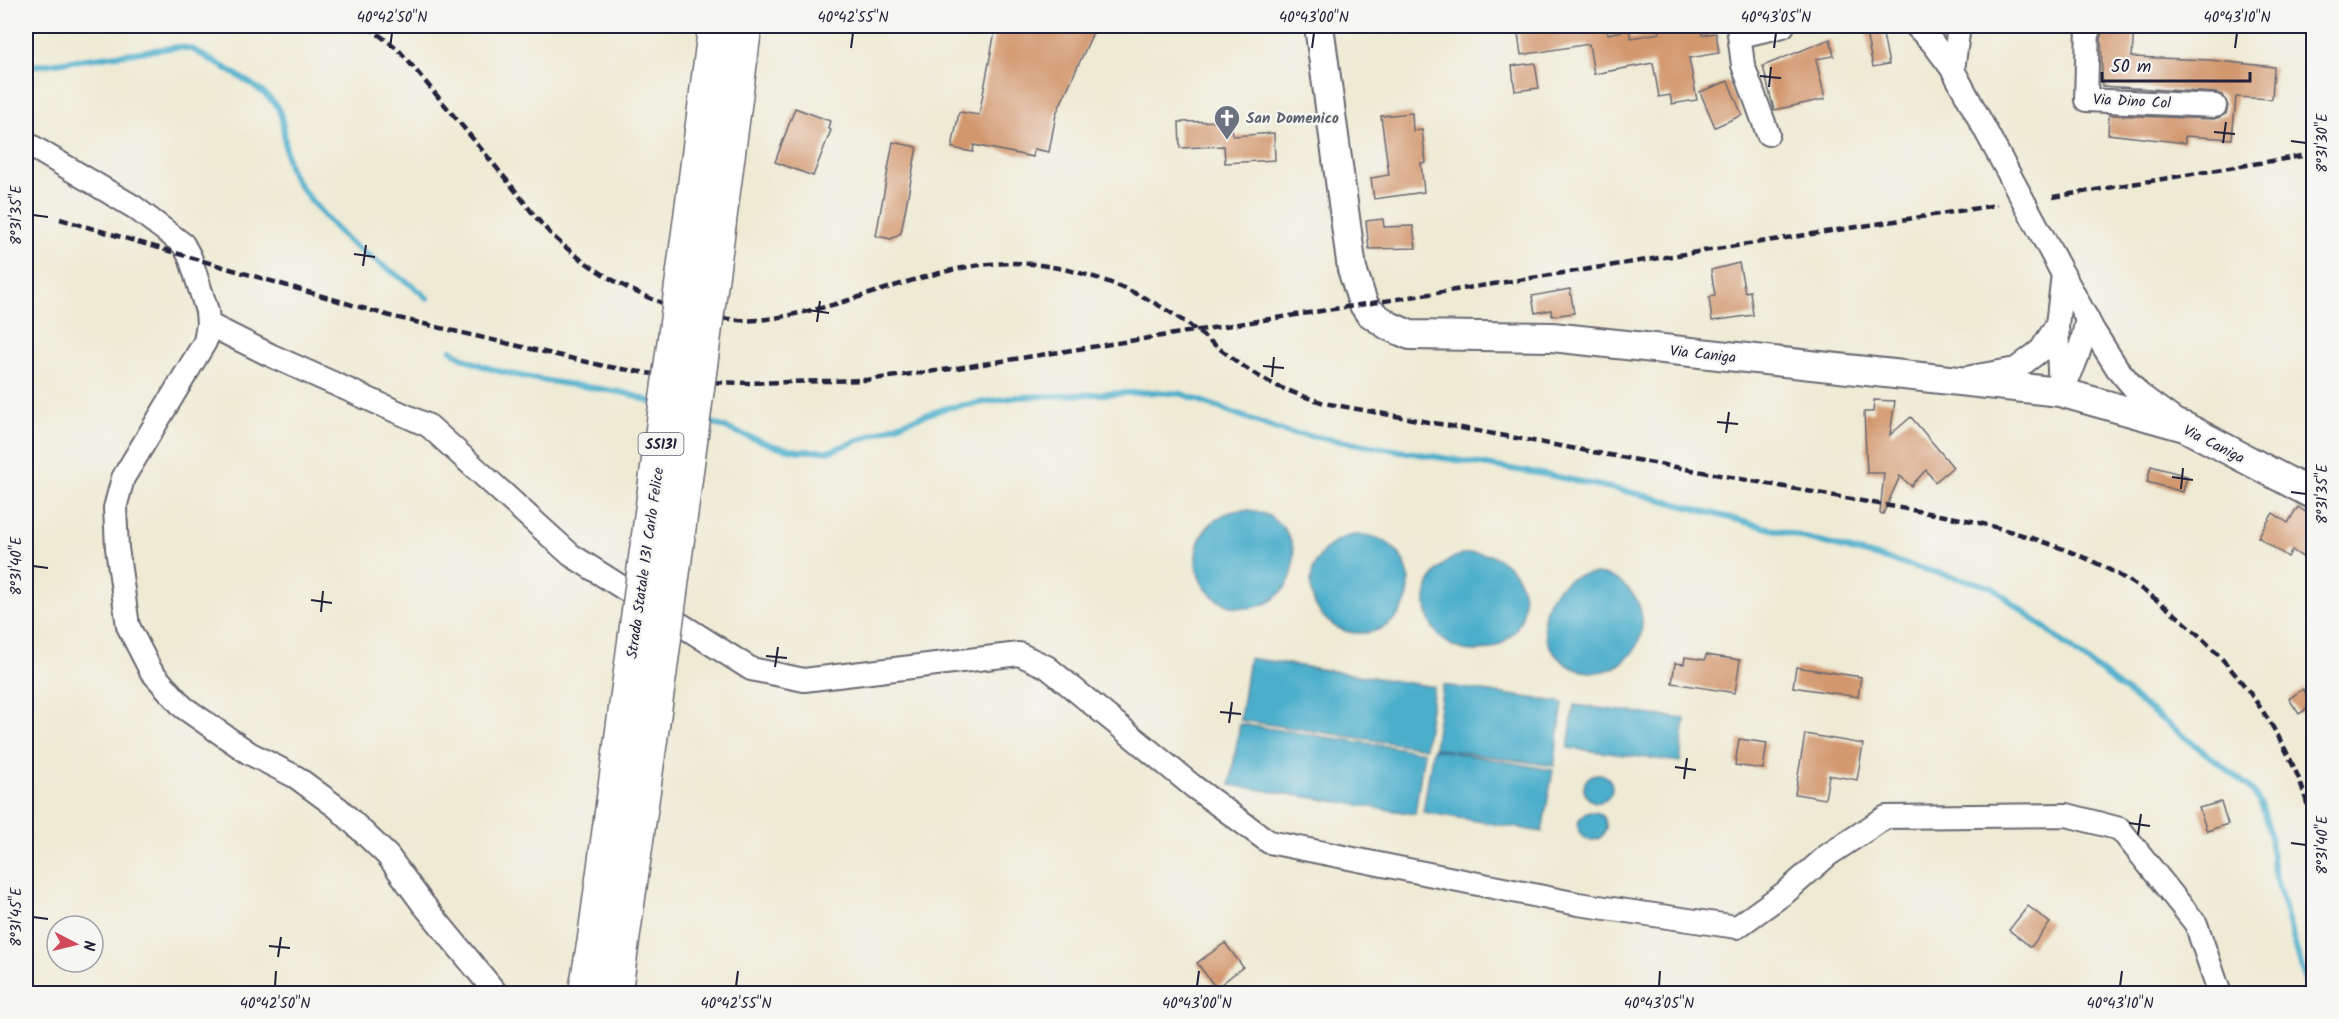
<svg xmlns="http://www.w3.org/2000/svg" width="2339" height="1019" font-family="Kalam,sans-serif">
  <rect width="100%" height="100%" fill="#f6f6f2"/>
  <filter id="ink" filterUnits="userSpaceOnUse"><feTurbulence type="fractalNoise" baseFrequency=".0167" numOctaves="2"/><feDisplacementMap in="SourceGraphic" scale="12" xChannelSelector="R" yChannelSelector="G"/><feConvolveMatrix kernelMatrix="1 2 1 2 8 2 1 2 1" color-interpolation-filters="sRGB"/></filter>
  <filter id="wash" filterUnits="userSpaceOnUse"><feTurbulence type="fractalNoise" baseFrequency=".008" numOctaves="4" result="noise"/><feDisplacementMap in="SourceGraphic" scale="24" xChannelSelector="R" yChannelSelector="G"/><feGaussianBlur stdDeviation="1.35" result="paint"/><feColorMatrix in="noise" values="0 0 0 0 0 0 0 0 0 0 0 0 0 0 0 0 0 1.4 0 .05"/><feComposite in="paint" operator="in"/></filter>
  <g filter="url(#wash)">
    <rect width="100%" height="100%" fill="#eeead4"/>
    <!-- water -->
    <g fill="#4caecb" stroke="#376883" stroke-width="1.5">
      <circle cx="1245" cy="559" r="49"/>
      <circle cx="1360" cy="584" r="49"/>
      <circle cx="1475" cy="602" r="49"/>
      <circle cx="1593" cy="623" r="49"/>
      <polygon points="1249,658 1434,687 1425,748 1240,720"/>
      <polygon points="1443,685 1563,703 1554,766 1434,748"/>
      <polygon points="1574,705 1685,719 1680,762 1568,748"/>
      <polygon points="1240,724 1424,752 1415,814 1230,785"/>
      <polygon points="1433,749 1553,770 1542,832 1423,812"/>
      <circle cx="1598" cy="788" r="14"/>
      <circle cx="1592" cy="826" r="14"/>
    </g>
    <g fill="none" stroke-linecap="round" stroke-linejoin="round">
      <!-- stream -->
      <g stroke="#4caecb" stroke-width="6">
        <path d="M26 67 178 47 192 49C211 61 274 92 280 112 287 134 282 159 295 179 304 193 334 228 346 239 371 261 403 275 427 298"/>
        <path d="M451 350C489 379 576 383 624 393 635 395 645 400 655 403"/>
        <polyline points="704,420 774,446 799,451 831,451 905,422 946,408 1018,397 1154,392 1182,394 1285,432 1548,475 1639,494 1992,587 2249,787 2262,806 2270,834 2273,867 2309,994"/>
      </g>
    </g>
    <g id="blocks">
      <!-- building -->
      <g fill="#d2976d">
        <polygon points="996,26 1096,26 1056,114 1049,152 1034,149 1033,157 974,145 973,152 952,148 959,112 979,115"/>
        <polygon points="1517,26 1583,26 1584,29 1606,26 1608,34 1629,30 1631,38 1660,33 1659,28 1674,26 1701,26 1702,35 1716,33 1719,53 1689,58 1697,100 1672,104 1670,95 1659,97 1653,63 1594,74 1589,44 1521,55"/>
        <polygon points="2101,26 2134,27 2132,57 2210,60 2274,67 2272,99 2236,97 2232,139 2185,136 2185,143 2108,134 2109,115 2214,119 2226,114 2228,106 2223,95 2216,93 2102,86"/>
        <polygon points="1882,30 1889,64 1873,67 1866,33"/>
        <polygon points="1830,39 1834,56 1816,59 1825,99 1774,110 1763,66"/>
        <polygon points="1535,63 1539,88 1515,91 1512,66"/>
        <polygon points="1728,81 1742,115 1715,127 1700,92"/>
        <polygon points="795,108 830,121 828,128 831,130 813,176 775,162"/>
        <polygon points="1412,113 1413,131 1422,130 1426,163 1421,163 1424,192 1374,199 1371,178 1389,175 1381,116"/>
        <polygon points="1231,121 1233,136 1274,133 1275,160 1225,163 1224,146 1180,148 1179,122"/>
        <polygon points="893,142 917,147 901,233 891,239 876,236"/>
        <polygon points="1383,219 1384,227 1413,226 1416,248 1369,249 1366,221"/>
        <polygon points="1739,263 1745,292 1750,291 1753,315 1712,321 1709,297 1715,296 1711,270"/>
        <polygon points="1570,289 1574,313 1552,316 1551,310 1535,313 1532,296"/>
        <polygon points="1874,400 1895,401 1890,435 1911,417 1953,467 1935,482 1926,470 1911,486 1900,476 1883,514 1880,513 1884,473 1867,473 1864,412 1873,412"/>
        <polygon points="2151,466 2187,476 2183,492 2147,482"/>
        <polygon points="2298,507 2313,517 2313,564 2292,550 2288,557 2258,537 2273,513 2288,523"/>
        <polygon points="1706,655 1740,660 1735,693 1672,683 1675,663 1684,664 1685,657 1705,660"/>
        <polygon points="1796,667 1861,677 1858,697 1793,687"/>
        <polygon points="2303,689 2313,705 2299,714 2289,699"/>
        <polygon points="1805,734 1863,744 1857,780 1829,775 1825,799 1795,794"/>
        <polygon points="1739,739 1767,743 1763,769 1735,765"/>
        <polygon points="2221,802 2228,824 2207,831 2199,808"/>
        <polygon points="2028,906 2050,923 2031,947 2009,930"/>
        <polygon points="1225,943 1243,967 1216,988 1197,963"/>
      </g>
    </g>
  </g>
  <g filter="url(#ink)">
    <use href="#blocks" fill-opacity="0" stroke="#696871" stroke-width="1.5"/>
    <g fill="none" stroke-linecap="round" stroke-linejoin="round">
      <!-- minor casing -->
      <g stroke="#696871" stroke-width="26">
        <g id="minor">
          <polyline points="1738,26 1743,65 1768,134"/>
          <polyline points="1916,26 1932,42 1953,70 2093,330 2117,368 2139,394 2176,421"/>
          <polyline points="2088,26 2086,100 2215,106"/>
          <polyline points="1740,36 1783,26"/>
          <polyline points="1953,70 1959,26"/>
          <polyline points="26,143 134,207 183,244 190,257 207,311 208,324 205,342 123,478 115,508 117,548 128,626 151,671 183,707 249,753 296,777 338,808 388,856 423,904 497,994"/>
          <polyline points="208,324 270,355 429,426 571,555 751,669 804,680 1019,654 1047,667 1194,787 1269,842 1578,904 1737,927 1786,892 1828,855 1886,817 2067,815 2120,829 2196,924 2220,994"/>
          <polyline points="1971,377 2016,369 2041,350 2057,325"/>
          <polyline points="2060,392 2057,325 2063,274"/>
          <path d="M2060 392C2075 368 2082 346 2087 318"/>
        </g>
      </g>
      <!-- tertiary casing -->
      <g stroke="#696871" stroke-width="32">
        <polyline id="tertiary" points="1319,26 1352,269 1363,303 1369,312 1389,326 1410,335 1552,337 2060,392 2185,427 2314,495"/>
      </g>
      <!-- trunk casing -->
      <g stroke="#696871" stroke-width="36">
        <g id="trunk">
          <polyline points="690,221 715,26"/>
          <polyline points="719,225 745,26"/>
          <polyline points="585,994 594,942 631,668"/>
          <polyline points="615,994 660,672"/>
        </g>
      </g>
      <!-- minor -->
      <use href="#minor" stroke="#fff" stroke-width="22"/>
      <!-- tertiary -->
      <use href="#tertiary" stroke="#fff" stroke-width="28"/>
      <!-- trunk -->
      <use href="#trunk" stroke="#fff" stroke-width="33"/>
      <!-- rail -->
      <g stroke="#22223b" stroke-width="4.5" stroke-dasharray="9 4.5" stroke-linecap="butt">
        <path d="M367 26 398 49C434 92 470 135 505 178 521 197 536 220 554 237 604 283 670 314 738 320 760 322 787 316 808 311 885 294 959 254 1040 265 1092 272 1142 292 1185 322 1212 342 1239 366 1269 382 1286 391 1306 397 1324 403L1972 521C2007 530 2042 540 2076 554 2173 594 2259 682 2299 779 2305 794 2309 811 2314 827"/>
        <polyline points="2053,197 2314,154"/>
        <polyline points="60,219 390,316 604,366 702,382 748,383 866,380 951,369 1997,205"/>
      </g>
      <!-- trunk-bridge casing -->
      <g stroke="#696871" stroke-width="36" stroke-linecap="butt">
        <g id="trunk-bridge">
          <polyline points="631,668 690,221"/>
          <polyline points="660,672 719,225"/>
        </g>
      </g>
      <!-- trunk-bridge -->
      <use href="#trunk-bridge" stroke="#fff" stroke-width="33"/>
    </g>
  </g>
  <!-- ticks -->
  <path fill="none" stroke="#22223b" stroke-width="2" d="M390 48 392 33M851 48 853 33M1312 48 1314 33M1774 48 1776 33M2235 48 2237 33M1760 76 1781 78M1769 87 1771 67M2214 132 2235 134M2291 141 2306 143M2223 143 2226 122M33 215 48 217M354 254 375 257M363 266 366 245M808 310 829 313M817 322 820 301M1263 366 1284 368M1272 377 1274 357M1717 422 1738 424M1726 433 1729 412M2172 477 2193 480M2181 489 2183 468M2291 492 2306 494M33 566 48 568M311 600 332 603M321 612 323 591M766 656 787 658M775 667 778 647M1220 712 1241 714M1229 723 1232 702M1675 767 1696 770M1684 779 1687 758M2129 823 2150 826M2138 835 2141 814M2291 843 2306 845M33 917 48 919M269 946 290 948M278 957 281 937M275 986 276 971M736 986 738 971M1197 986 1199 971M1659 986 1660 971M2120 986 2122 971"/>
  <!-- icons -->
  <defs>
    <g id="church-pin" transform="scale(1.35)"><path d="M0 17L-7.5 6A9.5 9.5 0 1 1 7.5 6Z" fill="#6b7280" stroke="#f6f6f2"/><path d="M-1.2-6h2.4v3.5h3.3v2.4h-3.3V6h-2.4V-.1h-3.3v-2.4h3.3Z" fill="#fff"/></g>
  </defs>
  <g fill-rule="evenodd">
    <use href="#church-pin" x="1227" y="118"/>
  </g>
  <g text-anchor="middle" stroke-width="4.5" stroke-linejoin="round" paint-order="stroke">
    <!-- shield labels -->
    <rect fill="#f6f6f2" stroke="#626272" stroke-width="1.5" x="638.5" y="433" width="45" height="22" rx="4.5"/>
    <g font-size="14" font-weight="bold" fill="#22223b">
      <text x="661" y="449">SS131</text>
    </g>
    <!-- street labels -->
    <g font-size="15" fill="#22223b" stroke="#f6f6f2">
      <text transform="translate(2132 101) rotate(3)" y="5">Via Dino Col</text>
      <text transform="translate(1703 354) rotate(6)" y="5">Via Caniga</text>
      <text transform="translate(2214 444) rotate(27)" y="5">Via Caniga</text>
      <text transform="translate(645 563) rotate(-82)" y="5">Strada Statale 131 Carlo Felice</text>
    </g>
    <!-- worship labels -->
    <g font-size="15" font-weight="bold" fill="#5b616d" stroke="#f6f6f2" text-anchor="start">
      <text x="1246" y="123">San Domenico</text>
    </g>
  </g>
  <!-- margin -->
  <rect width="2339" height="1019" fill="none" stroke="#f6f6f2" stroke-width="66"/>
  <!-- north arrow -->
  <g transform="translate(75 944) rotate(97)"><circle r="28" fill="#f6f6f2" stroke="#a1a1a9" stroke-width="1.5"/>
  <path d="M0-4.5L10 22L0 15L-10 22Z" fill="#d1495b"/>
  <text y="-9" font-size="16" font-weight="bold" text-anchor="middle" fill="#22223b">N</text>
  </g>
  <!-- scale -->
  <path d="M2102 72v9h148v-9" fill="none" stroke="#22223b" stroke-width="3"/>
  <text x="2111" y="72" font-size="18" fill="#22223b" stroke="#f6f6f2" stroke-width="4.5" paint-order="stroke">50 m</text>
  <rect x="33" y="33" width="2273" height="953" fill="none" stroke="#22223b" stroke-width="2"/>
  <g font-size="15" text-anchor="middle" fill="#22223b">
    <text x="392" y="22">40°42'50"N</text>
    <text x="853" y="22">40°42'55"N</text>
    <text x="1314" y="22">40°43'00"N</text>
    <text x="1776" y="22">40°43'05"N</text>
    <text x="2237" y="22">40°43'10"N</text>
    <text transform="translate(2322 143) rotate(-90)" y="5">8°31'30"E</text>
    <text transform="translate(16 215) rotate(-90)" y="5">8°31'35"E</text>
    <text transform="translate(2322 494) rotate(-90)" y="5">8°31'35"E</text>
    <text transform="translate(16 566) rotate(-90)" y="5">8°31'40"E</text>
    <text transform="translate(2322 845) rotate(-90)" y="5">8°31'40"E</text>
    <text transform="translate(16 917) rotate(-90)" y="5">8°31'45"E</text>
    <text x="275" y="1008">40°42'50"N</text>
    <text x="736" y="1008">40°42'55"N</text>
    <text x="1197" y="1008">40°43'00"N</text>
    <text x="1659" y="1008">40°43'05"N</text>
    <text x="2120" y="1008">40°43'10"N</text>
  </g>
</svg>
